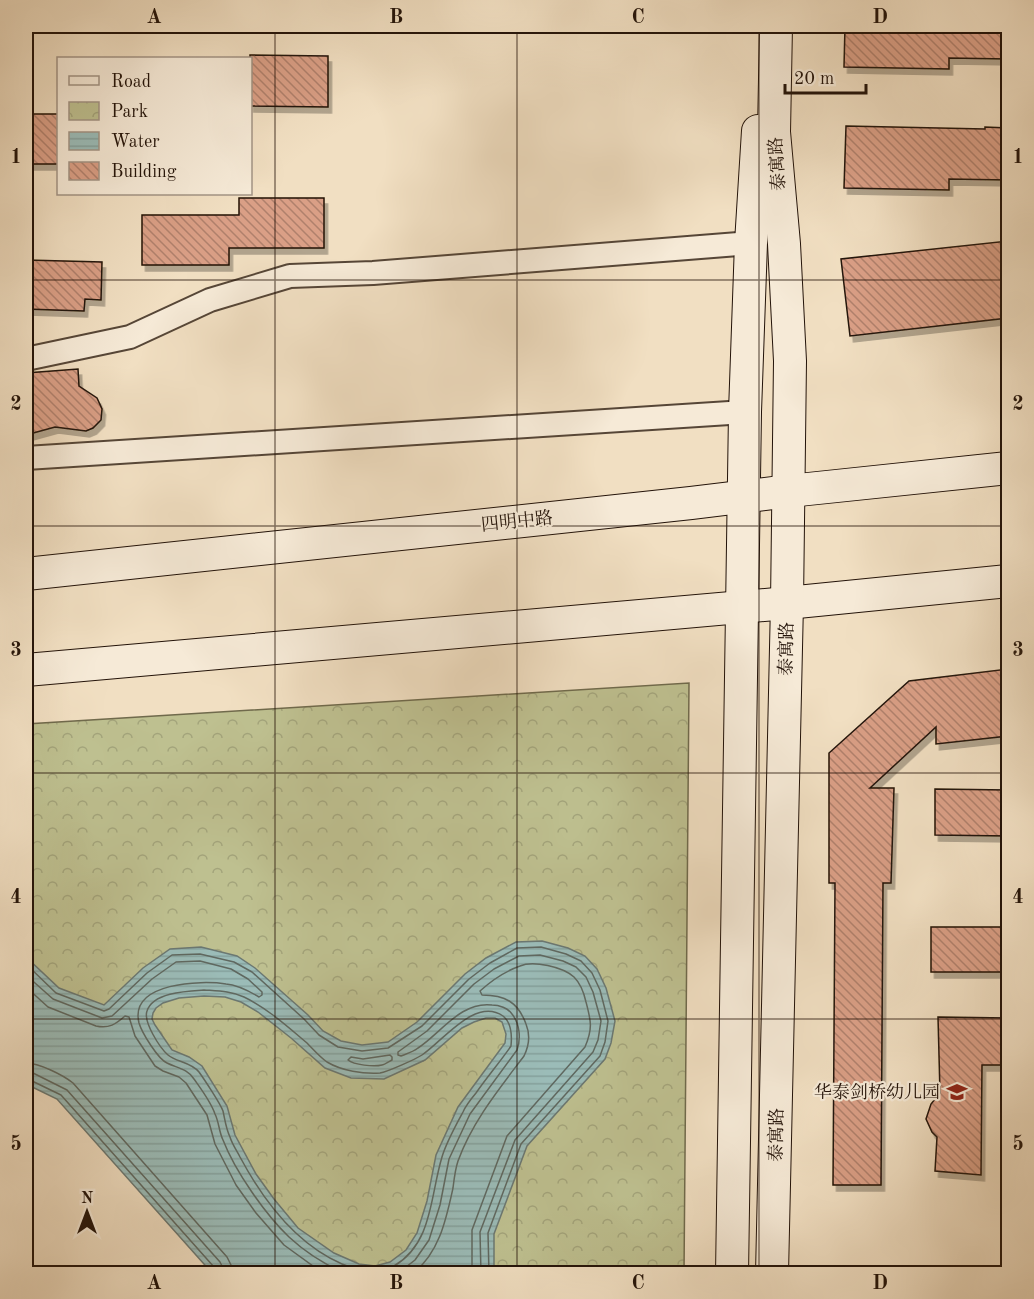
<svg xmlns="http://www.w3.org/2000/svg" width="1034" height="1299" font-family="'Old Standard TT','Noto Serif SC',serif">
  <defs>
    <pattern id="park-crowns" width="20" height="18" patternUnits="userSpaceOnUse" patternTransform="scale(1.5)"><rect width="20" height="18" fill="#bec090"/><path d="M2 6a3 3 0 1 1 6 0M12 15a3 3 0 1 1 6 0" fill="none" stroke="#a3a47b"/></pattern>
    <pattern id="water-rules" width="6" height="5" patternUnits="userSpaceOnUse" patternTransform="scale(1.5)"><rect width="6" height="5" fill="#9bbcb8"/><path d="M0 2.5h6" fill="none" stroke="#85a19d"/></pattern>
    <pattern id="building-back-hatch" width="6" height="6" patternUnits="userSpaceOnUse" patternTransform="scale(1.5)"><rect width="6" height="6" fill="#da9f86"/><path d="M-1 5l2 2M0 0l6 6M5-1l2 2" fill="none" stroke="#b0806c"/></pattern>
    <filter id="shadow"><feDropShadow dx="3.5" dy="6" stdDeviation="0" flood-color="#0004"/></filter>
  </defs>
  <rect width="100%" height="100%" fill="#f1dfc2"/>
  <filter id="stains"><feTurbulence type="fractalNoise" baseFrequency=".00333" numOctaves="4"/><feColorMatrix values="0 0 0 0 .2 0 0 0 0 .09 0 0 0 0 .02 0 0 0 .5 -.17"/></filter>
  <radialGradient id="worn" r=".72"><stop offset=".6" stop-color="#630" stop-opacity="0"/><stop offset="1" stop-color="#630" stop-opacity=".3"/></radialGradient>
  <!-- park -->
  <polygon fill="url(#park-crowns)" stroke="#706a4c" stroke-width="1.5" points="689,683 684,1273 345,1273 26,1002 26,724"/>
  <!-- water -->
  <path fill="url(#water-rules)" stroke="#6b7872" stroke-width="1.5" fill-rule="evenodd" d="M542 941 568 948 585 956 597 969 606 988 615 1021 611 1043 605 1059 527 1146 494 1234V1273H212L57 1099 26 1084V957L59 988 104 1005 143 968 170 949 201 947 237 956 255 968 308 1015 323 1031 341 1041 362 1045 388 1042 417 1022 465 974 486 958 516 942ZM204 996 225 997 241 1002 258 1012 291 1038 325 1068 351 1078 384 1079 425 1060 462 1028 474 1022 486 1018H495L502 1022 506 1034 505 1043 458 1107 436 1155 427 1201 417 1233 406 1250 390 1262 375 1266 359 1264 334 1253 298 1228 274 1199 256 1174 235 1135 227 1106 202 1066 189 1057 172 1050 155 1025 152 1019 153 1013 156 1008 163 1003 179 998Z"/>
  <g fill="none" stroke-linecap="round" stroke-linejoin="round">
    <!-- shore -->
    <g stroke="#5f6860" stroke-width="1.5">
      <polyline points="26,964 56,993 104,1011 109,1009 147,973 172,955 200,954 234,962 252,972 304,1019 319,1035 338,1047 362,1051 388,1048 422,1026 469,979 490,963 517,948 541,947 566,954 581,961 592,973 600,990 608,1021 605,1042 600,1056 521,1144 488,1233 489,1274"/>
      <path d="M26 975 53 999 102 1018 112 1016 152 979 176 962 200 961 231 969 248 979 262 992V995L259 997C249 991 238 985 226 984 202 980 129 982 139 1023 142 1033 158 1059 167 1063 177 1068 188 1069 194 1079 201 1089 211 1102 215 1114 219 1122 219 1132 223 1140 235 1171 265 1214 289 1237 305 1252 326 1265 346 1274"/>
      <path d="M26 987 48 1007 96 1026C109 1029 116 1024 125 1016L129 1017 135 1036 155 1066 163 1071 179 1077 186 1083 207 1115 215 1144 236 1185 256 1213 284 1245 324 1274"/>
      <path d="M204 990C218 991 231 991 244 997 267 1008 288 1027 307 1043 313 1049 320 1057 327 1062 342 1071 363 1074 380 1073 387 1072 416 1059 422 1055 443 1041 475 997 503 1016 512 1023 512 1036 511 1046 500 1062 487 1077 476 1093 471 1099 466 1105 463 1112 456 1125 446 1143 442 1157 430 1196 433 1243 394 1266 377 1276 359 1271 342 1264 296 1244 263 1200 240 1157 237 1151 232 1144 230 1137 226 1129 225 1120 223 1111 220 1103 204 1079 199 1072 191 1062 176 1062 168 1055 160 1048 143 1022 147 1011 153 992 188 991 204 990Z"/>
      <path d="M390 1055 392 1057V1060C390 1061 384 1065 382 1065 374 1067 354 1065 348 1060L351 1057 363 1059Z"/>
      <path d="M26 1063C39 1063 63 1075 73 1083L227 1257 231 1265 232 1274"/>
      <polyline points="26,1072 33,1073 67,1090 220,1262 223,1268 223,1274"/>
      <polyline points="26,1079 30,1080 61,1095 214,1267 216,1274"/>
      <path d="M397 1274 415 1260 429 1240 440 1205 449 1159 470 1114 517 1050C521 1039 520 1024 512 1014 508 1008 499 1005 492 1005 461 1001 441 1033 418 1048 413 1052 406 1054 401 1056L398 1055V1052L427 1031 474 984 494 969 519 956 540 955 563 961 576 967 586 977 593 992 601 1021 598 1040 593 1052 515 1140 480 1232 481 1274"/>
      <path d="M412 1274C439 1254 446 1220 453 1188 454 1180 455 1170 458 1161 472 1122 499 1089 524 1056 529 1046 530 1034 526 1024 518 1002 505 995 482 995L480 991C491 981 506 971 520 966 533 960 563 967 574 977 580 983 584 993 586 1002 591 1021 593 1028 585 1047L507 1136 472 1230V1274"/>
    </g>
  </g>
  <!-- building -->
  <g fill="url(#building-back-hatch)" stroke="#231309" stroke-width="1.5" filter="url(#shadow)">
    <polygon points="845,26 1008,26 1008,59 949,58 949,69 844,67"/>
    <polygon points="250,55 328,56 328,107 250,106"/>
    <rect x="26" y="114" width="32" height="50"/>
    <polygon points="846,126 985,129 985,127 1008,128 1008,180 949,179 949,190 844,188"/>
    <polygon points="239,198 324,198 324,248 229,248 229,265 142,265 142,215 239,215"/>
    <polygon points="1008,241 1008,318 850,336 841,259"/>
    <polygon points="26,260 102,262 101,300 85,299 84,311 26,309"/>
    <polygon points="78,369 79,386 97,398 102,409 101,420 93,428 86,431 55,427 26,435 26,373"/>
    <polygon points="1008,669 1008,736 936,744 936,727 870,788 894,788 891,883 883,883 881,1185 833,1185 835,883 829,883 829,753 909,681"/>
    <polygon points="935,789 1008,790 1008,836 935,835"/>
    <rect x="931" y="927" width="77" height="45"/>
    <polygon points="938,1017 1008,1018 1008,1065 982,1065 981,1175 935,1171 937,1137 932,1132 926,1119 931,1104 940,1093"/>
  </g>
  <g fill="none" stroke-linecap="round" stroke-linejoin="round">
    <!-- minor casing -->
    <g stroke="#564637" stroke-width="26">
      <g id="minor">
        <polyline points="26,359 130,337 210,300 290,276 373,273 751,243"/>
        <polyline points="26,458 745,412"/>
      </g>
    </g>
    <!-- secondary casing -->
    <g stroke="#231309" stroke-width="34">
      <g id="secondary">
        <polyline points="26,574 691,503 789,491 1008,468"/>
        <polyline points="26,670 787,603 1008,581"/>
        <polyline points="732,1274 745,412 751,243 758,131"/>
        <polyline points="772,1274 787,603 790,361 784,244 774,132 776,26"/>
      </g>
    </g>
    <!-- minor -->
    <use href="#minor" stroke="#f6ead7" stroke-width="22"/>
    <!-- secondary -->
    <use href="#secondary" stroke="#f6ead7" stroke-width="32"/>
  </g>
  <!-- grid -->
  <path fill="none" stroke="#231309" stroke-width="1.5" stroke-opacity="0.55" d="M275 26V1274M517 26V1274M759 26V1274M26 280H1008M26 526H1008M26 773H1008M26 1019H1008"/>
  <!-- icons -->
  <defs>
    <g id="school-bare" transform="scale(1.62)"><path d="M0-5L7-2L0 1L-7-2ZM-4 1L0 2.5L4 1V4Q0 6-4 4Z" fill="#8f2418" stroke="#f6ead7" stroke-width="2.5" paint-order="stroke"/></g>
  </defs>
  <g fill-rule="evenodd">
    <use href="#school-bare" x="957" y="1092"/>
  </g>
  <g text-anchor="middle" stroke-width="4.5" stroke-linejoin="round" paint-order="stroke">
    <!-- street labels -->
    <g font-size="18" fill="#231309" stroke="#f6ead7">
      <text transform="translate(777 164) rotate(-94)" y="6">泰寓路</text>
      <text transform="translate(517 521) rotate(-6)" y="6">四明中路</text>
      <text transform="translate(786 649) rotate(-89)" y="6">泰寓路</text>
      <text transform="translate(776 1135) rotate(-89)" y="6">泰寓路</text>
    </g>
    <!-- poi labels -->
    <g font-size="18" fill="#231309" stroke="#f6ead7" text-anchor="end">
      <text x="940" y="1098">华泰剑桥幼儿园</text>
    </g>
  </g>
  <!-- margin -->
  <rect width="1034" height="1299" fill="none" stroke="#f1dfc2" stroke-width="66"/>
  <!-- legend -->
  <rect x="57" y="57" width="195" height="138" fill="#f6ead7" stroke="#a29485" stroke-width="1.5"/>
  <rect x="69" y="76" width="30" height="9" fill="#f6ead7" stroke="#a29485" stroke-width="1.5"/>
  <text x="111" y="87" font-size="18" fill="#231309">Road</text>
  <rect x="69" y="102" width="30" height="18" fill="url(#park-crowns)" stroke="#a29485" stroke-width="1.5"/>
  <text x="111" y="117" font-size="18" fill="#231309">Park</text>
  <rect x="69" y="132" width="30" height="18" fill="url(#water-rules)" stroke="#a29485" stroke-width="1.5"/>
  <text x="111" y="147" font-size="18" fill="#231309">Water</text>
  <rect x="69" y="162" width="30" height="18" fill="url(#building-back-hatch)" stroke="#a29485" stroke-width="1.5"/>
  <text x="111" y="177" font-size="18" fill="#231309">Building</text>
  <!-- north arrow -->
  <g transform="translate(87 1212)" stroke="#f6ead7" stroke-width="4.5" paint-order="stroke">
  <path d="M0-4.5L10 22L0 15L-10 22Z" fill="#231309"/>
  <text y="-9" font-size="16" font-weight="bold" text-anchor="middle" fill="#231309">N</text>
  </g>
  <!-- scale -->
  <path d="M785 84v9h81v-9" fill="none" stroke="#231309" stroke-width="3"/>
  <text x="794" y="84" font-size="18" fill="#231309" stroke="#f6ead7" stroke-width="4.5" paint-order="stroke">20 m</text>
  <rect x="33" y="33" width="968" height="1233" fill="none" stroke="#231309" stroke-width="2"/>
  <g font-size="20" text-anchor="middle" font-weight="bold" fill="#231309">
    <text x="154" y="23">A</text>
    <text x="396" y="23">B</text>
    <text x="638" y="23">C</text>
    <text x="880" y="23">D</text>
    <text x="16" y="163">1</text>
    <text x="1018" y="163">1</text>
    <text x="16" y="410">2</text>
    <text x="1018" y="410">2</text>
    <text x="16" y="656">3</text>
    <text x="1018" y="656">3</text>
    <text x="16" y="903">4</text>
    <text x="1018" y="903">4</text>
    <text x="16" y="1150">5</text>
    <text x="1018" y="1150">5</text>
    <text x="154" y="1289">A</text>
    <text x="396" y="1289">B</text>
    <text x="638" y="1289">C</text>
    <text x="880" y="1289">D</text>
  </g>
  <rect width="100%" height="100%" filter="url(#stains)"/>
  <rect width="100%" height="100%" fill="url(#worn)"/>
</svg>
